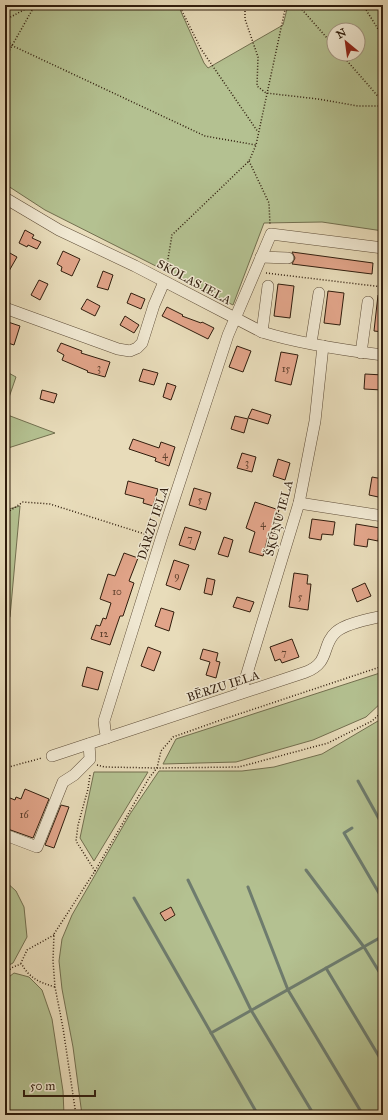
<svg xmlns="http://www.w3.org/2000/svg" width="388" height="1120" font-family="'IM FELL Great Primer',serif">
  <rect width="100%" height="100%" fill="#e8dcba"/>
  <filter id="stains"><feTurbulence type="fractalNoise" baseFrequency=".005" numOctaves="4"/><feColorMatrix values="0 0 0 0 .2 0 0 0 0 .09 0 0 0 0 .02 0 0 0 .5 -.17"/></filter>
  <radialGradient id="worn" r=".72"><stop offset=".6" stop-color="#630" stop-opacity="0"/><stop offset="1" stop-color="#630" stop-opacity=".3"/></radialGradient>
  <!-- green -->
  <g fill="#b4c191" stroke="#726f4f" fill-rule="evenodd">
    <path d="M5 5H178L204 63 208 68 283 25 288 5H383V231L322 222 264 223 233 305 45 210 5 184ZM334 30H358V54H334Z"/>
    <polygon points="5,371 16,377 5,409"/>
    <polygon points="5,414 55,433 5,449"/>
    <polygon points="20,506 10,617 5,623 5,510"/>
    <polygon points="383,672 383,701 366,717 313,740 236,762 163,764 176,739"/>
    <polygon points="383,718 383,1115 82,1115 73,1047 62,989 59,961 62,939 72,915 130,814 159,771 242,771 274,767 322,754"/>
    <polygon points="94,772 148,772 94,861 80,838"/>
    <polygon points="5,881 16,891 24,907 27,937 13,963 5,967"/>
    <polygon points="14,973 29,977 42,990 52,1019 63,1091 64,1115 5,1115 5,980"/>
  </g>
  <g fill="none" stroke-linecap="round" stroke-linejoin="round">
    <!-- stream -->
    <g stroke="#6e7c6e" stroke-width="3">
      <polyline points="358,781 383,826"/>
      <polyline points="352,828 344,833 383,900"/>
      <polyline points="306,870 364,947 383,978"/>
      <polyline points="188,880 251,1010 314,1115"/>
      <polyline points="248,887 288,990 363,1115"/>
      <polyline points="134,898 258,1115"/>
      <polyline points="326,968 383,1063"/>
      <polyline points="211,1033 383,936"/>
    </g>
  </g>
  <!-- building -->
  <g fill="#e1a489" stroke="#301d0d">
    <polygon points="25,230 34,235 32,238 41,242 37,249 28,245 27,247 19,243"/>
    <polygon points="63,251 80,259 72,276 61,271 62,267 57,264"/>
    <polygon points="8,252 17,257 5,278 5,256"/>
    <polygon points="292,252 373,263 372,274 292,264 295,258"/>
    <polygon points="103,271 113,275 108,290 97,287"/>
    <polygon points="39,280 48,284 40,300 31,295"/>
    <polygon points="278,284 294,286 290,318 274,316"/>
    <polygon points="328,291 344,293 340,325 324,323"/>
    <polygon points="131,293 145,299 141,309 127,303"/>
    <polygon points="378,295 383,295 383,332 374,331"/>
    <polygon points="87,299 100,306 95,316 81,309"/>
    <polygon points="167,307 183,315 182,316 201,323 202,322 214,328 208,339 162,316"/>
    <polygon points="125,316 139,325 134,333 120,325"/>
    <polygon points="5,321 20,326 14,345 5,342"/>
    <polygon points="61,343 82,351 81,353 110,362 105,377 87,372 88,371 62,360 64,355 57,351"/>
    <polygon points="237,346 251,351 243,372 229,367"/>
    <polygon points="281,352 298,355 291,385 275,381"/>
    <polygon points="143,369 158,373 154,385 139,381"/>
    <polygon points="365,374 383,375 382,390 364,389"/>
    <polygon points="167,383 176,386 171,400 163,397"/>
    <polygon points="42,390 57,394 54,403 40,399"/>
    <polygon points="252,409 271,415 268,424 248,418"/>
    <polygon points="235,416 248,419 244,433 231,429"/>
    <polygon points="133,439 159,448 161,442 175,447 169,466 155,461 156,458 129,449"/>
    <polygon points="242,453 256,457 252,472 237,468"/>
    <polygon points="278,459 290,463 285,480 273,476"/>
    <polygon points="372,477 383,479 383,498 369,495"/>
    <polygon points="128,481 158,489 153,506 143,503 144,499 125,494"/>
    <polygon points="194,488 211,493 206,510 189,505"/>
    <polygon points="255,502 279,510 277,516 280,517 272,538 268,537 263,556 249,552 255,532 246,528"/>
    <polygon points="312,519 335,522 333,535 322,534 321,540 309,538"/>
    <polygon points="356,524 380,528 378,541 368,539 367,547 354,545"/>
    <polygon points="185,527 201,532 195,550 179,545"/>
    <polygon points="224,537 233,540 228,557 218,554"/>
    <polygon points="124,553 138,558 129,581 134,583 123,616 120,616 110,645 91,639 96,625 100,626 103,618 106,619 111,603 100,599 108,574 115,576"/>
    <polygon points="174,560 189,565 180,590 166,585"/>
    <polygon points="294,573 308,575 307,584 311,584 308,610 289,607"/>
    <polygon points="207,578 215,580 212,595 204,593"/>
    <polygon points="365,583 371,596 357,602 352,589"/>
    <polygon points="237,597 254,602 250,612 233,607"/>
    <polygon points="161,608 174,612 169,631 155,626"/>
    <polygon points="292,639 299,657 282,663 280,659 275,661 270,647"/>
    <polygon points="148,647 161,652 154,671 141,666"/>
    <polygon points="203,649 218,653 216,661 220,662 216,678 206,675 210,662 200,659"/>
    <polygon points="87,667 103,672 98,690 82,686"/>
    <polygon points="25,789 49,799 33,838 5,828 5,796 15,800 16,797 21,799"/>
    <polygon points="61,805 69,807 54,848 45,845"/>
    <polygon points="171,907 175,915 165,921 160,913"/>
  </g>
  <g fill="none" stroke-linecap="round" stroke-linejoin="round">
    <!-- minor casing -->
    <g stroke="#5e4d38" stroke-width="12">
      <g id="minor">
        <path d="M5 198 59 230 135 266 262 332C301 344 342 350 383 355"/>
        <polyline points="261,257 288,258"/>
        <polyline points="5,308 118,349 130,351 137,348 142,343 154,305 164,282"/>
        <polyline points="262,332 268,286"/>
        <polyline points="311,343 319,293"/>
        <polyline points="361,353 368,302"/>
        <polyline points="299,503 383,516"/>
        <polyline points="241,693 299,503 315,421 323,346"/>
        <polyline points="107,738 105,730 104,721 161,539 228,335 271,234 383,248"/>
        <path d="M52 756 306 672C331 662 321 645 336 632 346 623 370 619 383 616"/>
        <polyline points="8,836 37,847 63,782 74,775 90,759 89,744"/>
      </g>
    </g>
    <!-- path -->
    <g stroke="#301d0d" stroke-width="1.5" stroke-dasharray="1 2" stroke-linecap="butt">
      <polyline points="179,5 201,49 258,132"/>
      <polyline points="245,5 245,19 258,57 257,86 266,93 318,99 358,106 383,106"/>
      <polyline points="298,5 334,46"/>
      <polyline points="363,5 383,37"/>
      <polyline points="5,20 33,5"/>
      <polyline points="5,39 13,46 205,136 256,145"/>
      <polyline points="341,54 383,102"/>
      <polyline points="5,58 35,5"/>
      <polyline points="249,161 269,203 270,225"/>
      <polyline points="166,271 172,235 249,161 256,145 286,5"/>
      <polyline points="266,273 383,287"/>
      <polyline points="5,514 23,502 50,504 151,536"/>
      <polyline points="97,765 105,767 157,768 161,751 173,737 218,721 383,666"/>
      <polyline points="5,768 42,758"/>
      <polyline points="95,871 149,778 157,768 239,767 328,743 372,721 383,711"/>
      <path d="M54 935 27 950 21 963C30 979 39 982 55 987"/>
      <polyline points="5,973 13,967 21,964"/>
      <polyline points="76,1115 63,1028 55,987 53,961 54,934 95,871 76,841 78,825 88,789 90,775"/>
    </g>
    <!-- minor -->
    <use href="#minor" stroke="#f0e8d2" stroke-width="11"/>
  </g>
  <g text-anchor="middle" stroke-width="3" stroke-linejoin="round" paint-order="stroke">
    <!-- number labels -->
    <g font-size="10" fill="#5c3f2c">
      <text x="99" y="371">3</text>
      <text x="286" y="372">15</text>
      <text x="165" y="458">4</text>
      <text x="247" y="466">3</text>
      <text x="200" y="503">5</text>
      <text x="263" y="527">4</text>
      <text x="190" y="542">7</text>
      <text x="177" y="579">9</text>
      <text x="117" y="595">10</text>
      <text x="300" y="600">5</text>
      <text x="104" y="637">12</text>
      <text x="284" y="656">7</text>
      <text x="24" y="818">16</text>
    </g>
    <!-- street labels -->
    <g font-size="12" fill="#301d0d" stroke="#f0e8d2">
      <text transform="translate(194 282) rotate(28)" y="4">SKOLAS IELA</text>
      <text transform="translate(279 518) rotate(-75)" y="4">ŠĶŪŅU IELA</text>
      <text transform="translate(153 523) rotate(-72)" y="4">DĀRZU IELA</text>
      <text transform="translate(223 686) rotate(-18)" y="4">BĒRZU IELA</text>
    </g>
  </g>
  <!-- margin -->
  <rect width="388" height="1120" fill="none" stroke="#e8dcba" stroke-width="20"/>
  <rect x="6" y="6" width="376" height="1108" fill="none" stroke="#301d0d" stroke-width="2"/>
  <rect x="10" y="10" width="368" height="1100" fill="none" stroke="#301d0d"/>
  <!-- north arrow -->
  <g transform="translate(346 42) rotate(331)"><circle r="19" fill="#f0e8d2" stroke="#a39783"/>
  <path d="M0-3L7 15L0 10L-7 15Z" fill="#8f2418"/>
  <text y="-6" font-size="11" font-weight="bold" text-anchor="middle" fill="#301d0d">N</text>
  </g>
  <!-- scale -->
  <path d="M24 1090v6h71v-6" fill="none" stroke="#301d0d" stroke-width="2"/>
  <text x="30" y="1090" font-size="12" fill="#301d0d" stroke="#f0e8d2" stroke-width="3" paint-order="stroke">50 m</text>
  <rect width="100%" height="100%" filter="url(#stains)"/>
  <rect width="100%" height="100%" fill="url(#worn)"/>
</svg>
